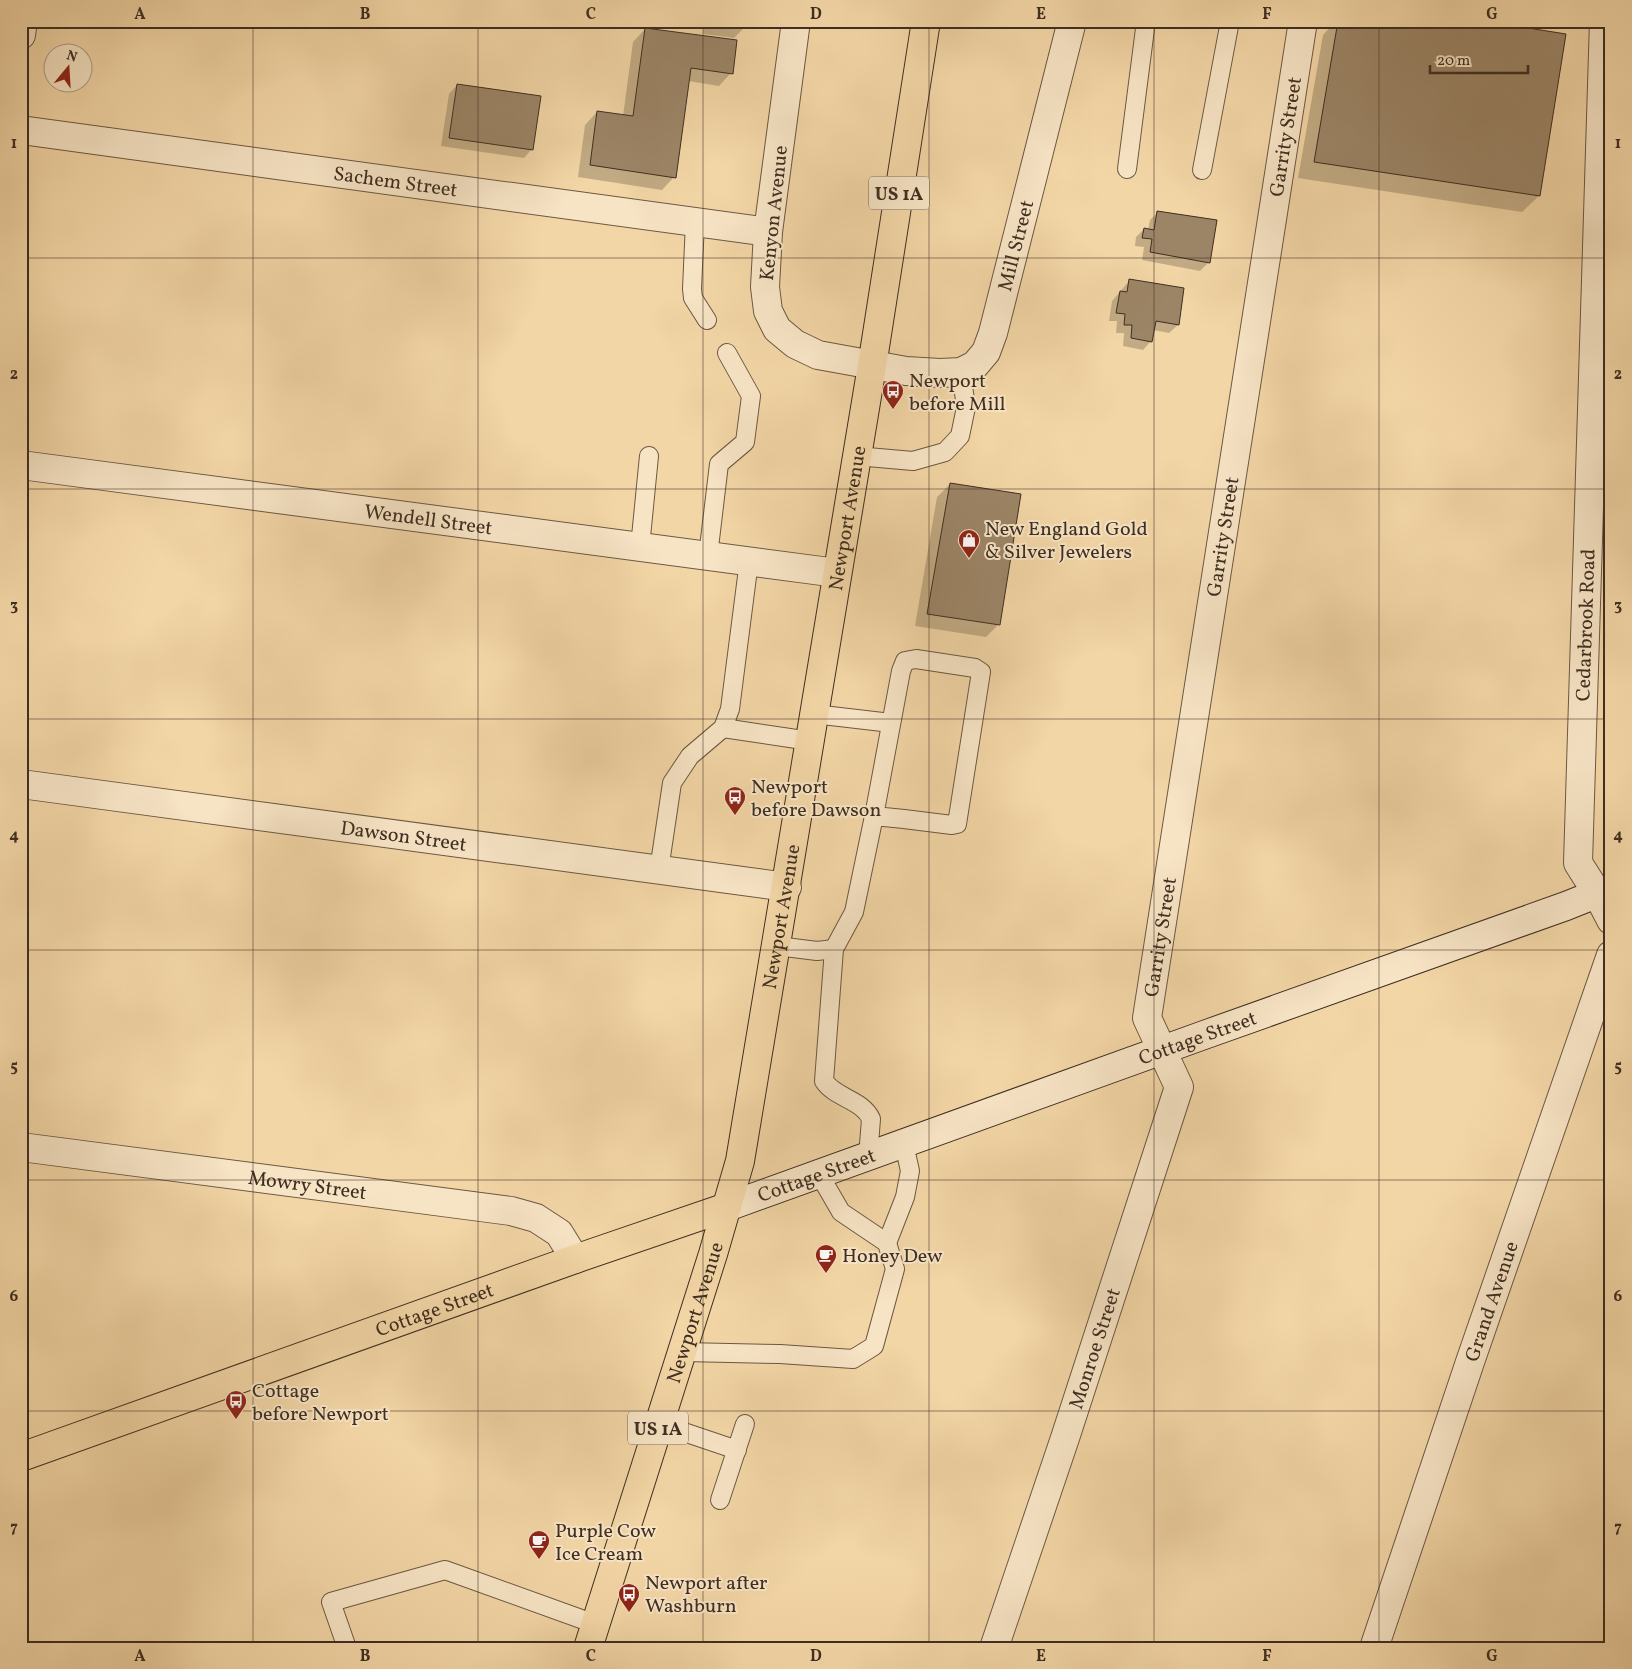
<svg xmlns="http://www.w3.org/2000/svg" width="1632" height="1669" font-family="Vollkorn,serif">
  <rect width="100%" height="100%" fill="#f3d6a6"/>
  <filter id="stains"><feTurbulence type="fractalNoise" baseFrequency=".004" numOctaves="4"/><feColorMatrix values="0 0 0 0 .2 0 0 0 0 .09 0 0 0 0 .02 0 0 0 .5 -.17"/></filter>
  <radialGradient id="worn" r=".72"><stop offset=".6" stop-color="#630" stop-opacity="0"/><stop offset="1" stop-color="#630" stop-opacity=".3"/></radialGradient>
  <!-- shadow -->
  <g fill="#0003">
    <polygon points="704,21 747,21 747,25 734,38 703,34"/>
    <polygon points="1336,21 1475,21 1539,196 1522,212 1298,178 1323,35"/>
    <polygon points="645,29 731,73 719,86 688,81 674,177 662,190 578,177 585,125 597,112 623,116 633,42"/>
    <polygon points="457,85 532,149 524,158 441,146 449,94"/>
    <polygon points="1158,212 1209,262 1200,271 1142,260 1144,247 1135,246 1136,237 1144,229 1148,230 1150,220"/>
    <polygon points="1130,280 1183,289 1178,325 1169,333 1153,330 1151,341 1143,350 1123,346 1124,333 1116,333 1117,321 1109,321 1112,301"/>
    <polygon points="950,484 999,624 986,637 915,626 937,497"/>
  </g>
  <!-- building -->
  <g fill="#9c8567" stroke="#3e2e22">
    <polygon points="716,21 749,21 748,26"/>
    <polygon points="1338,21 1484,21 1566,34 1540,196 1314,162"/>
    <polygon points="645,28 737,40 733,74 691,68 676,178 590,165 597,111 633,116"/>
    <polygon points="457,84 541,96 533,150 449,138"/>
    <polygon points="1157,211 1217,220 1210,263 1150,252 1152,239 1142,238 1144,228 1154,230"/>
    <polygon points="1129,279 1184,288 1179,325 1156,321 1152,342 1131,338 1132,325 1124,325 1125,314 1116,313 1120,291 1127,292"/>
    <polygon points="950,483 1021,494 1000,625 927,614"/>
  </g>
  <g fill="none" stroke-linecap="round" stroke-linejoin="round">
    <!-- lane casing -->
    <g stroke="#6b5843" stroke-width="20">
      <g id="lane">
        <polyline points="1127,169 1146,21"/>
        <polyline points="1202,170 1230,21"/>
        <polyline points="695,222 692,289 693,298 707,320"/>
        <polyline points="856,456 913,461 945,452 960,436 966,407 961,372"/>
        <polyline points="640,547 649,456"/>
        <polyline points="708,556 719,464 745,442 751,396 727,353"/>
        <polyline points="814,714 891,723"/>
        <polyline points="723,728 810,741"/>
        <polyline points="659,870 672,783 690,756 723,728 730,709 749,561"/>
        <polyline points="777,946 817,951 834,949"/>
        <path d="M868 1157 871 1119C863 1100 835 1098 824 1081L834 949 854 912 874 816 904 819 952 825 957 824 981 672 975 668 916 659 905 661 901 671 874 816"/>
        <polyline points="887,1243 905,1197 910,1171 904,1144"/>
        <polyline points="683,1352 780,1354 853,1359 874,1346 895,1269 887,1243 841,1212 819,1174"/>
        <polyline points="660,1424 737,1450"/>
        <polyline points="720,1500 745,1424"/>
        <polyline points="347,1648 331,1602 445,1570 595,1624"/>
      </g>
    </g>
    <!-- street casing -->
    <g stroke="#6b5843" stroke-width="30">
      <g id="street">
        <path id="s1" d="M796 21 768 232 765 287 768 311 777 329 795 344 818 355 906 371 940 373 961 372 975 365 986 352 993 333 1072 21"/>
        <polyline points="1604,21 1578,863 1597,893 1611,920"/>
        <polyline points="21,35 23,21"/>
        <path id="s2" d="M21 130 768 232"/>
        <path id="s3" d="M21 465 837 573"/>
        <path id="s4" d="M21 784 787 887"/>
        <path id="s5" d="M21 1147 511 1211 536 1218 559 1233 575 1259"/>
        <path id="s6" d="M994 1648 1065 1438 1179 1087 1147 1018 1303 21"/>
        <path id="s7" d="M1374 1648 1471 1359 1611 955"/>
      </g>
    </g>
    <!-- secondary casing -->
    <g stroke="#3e2e22" stroke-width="30">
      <g id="secondary">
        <path id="s8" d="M727 1207 1204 1035 1566 906 1611 888"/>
      </g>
    </g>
    <!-- primary casing -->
    <g stroke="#3e2e22" stroke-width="30">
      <g id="primary">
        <path id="s9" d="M21 1457 575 1259 727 1207"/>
        <path id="s10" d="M588 1648 713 1254 740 1161 872 366 926 21"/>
      </g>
    </g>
    <!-- lane -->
    <use href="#lane" stroke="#f7e4c5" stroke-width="18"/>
    <!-- street -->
    <use href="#street" stroke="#f7e4c5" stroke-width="28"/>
    <!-- secondary -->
    <use href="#secondary" stroke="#f7e4c5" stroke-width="28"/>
    <!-- primary -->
    <use href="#primary" stroke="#f3d6a6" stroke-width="28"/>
  </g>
  <!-- grid -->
  <path fill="none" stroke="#3e2e22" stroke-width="1" stroke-opacity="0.55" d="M253 21V1648M478 21V1648M703 21V1648M929 21V1648M1154 21V1648M1379 21V1648M21 258H1611M21 489H1611M21 719H1611M21 950H1611M21 1180H1611M21 1411H1611"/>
  <!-- icons -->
  <defs>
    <g id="bus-pin" transform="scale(1.125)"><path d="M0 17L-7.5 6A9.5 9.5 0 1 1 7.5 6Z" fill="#8f2418" stroke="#f7e4c5"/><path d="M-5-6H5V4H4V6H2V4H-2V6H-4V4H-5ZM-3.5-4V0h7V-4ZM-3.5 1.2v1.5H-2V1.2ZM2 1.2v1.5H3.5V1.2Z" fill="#fff"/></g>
    <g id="shop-pin" transform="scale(1.125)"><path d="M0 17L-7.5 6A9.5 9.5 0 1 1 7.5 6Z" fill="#8f2418" stroke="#f7e4c5"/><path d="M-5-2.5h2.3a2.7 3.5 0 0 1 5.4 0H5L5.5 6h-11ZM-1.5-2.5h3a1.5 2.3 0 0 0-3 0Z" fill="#fff"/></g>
    <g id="cafe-pin" transform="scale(1.125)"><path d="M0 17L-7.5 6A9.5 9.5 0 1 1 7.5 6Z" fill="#8f2418" stroke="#f7e4c5"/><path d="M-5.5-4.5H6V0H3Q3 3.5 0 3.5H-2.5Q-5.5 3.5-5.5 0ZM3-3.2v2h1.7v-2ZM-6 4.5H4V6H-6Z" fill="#fff"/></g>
  </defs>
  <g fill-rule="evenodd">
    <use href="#bus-pin" x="893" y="391"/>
    <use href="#shop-pin" x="969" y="540"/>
    <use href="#bus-pin" x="735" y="797"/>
    <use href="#cafe-pin" x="826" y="1255"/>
    <use href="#bus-pin" x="236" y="1401"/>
    <use href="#cafe-pin" x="539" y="1541"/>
    <use href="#bus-pin" x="629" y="1594"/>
  </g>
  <g text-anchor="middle" stroke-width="4" stroke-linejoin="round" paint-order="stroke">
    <!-- shield labels -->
    <g fill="#f7e4c5" stroke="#766553" stroke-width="1">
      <rect x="869" y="176.5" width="60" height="33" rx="4"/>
      <rect x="628" y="1411.5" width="60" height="33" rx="4"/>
    </g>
    <g font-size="19" font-weight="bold" fill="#3e2e22">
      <text x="899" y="200">US 1A</text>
      <text x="658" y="1435">US 1A</text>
    </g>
    <!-- street labels -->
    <g font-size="20" fill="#3e2e22" stroke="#f7e4c5">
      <text dy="7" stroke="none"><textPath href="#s6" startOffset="1559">Garrity Street</textPath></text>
      <text dy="7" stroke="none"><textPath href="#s2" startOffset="378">Sachem Street</textPath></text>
      <text transform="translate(773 213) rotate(-84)" y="7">Kenyon Avenue</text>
      <text dy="7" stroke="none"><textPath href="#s1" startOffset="649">Mill Street</textPath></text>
      <text dy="7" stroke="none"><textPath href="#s10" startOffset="1162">Newport Avenue</textPath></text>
      <text dy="7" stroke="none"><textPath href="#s3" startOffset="411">Wendell Street</textPath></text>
      <text dy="7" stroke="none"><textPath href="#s6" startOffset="1154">Garrity Street</textPath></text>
      <text transform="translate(1585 625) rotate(-88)" y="7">Cedarbrook Road</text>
      <text dy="7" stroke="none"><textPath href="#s4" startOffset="386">Dawson Street</textPath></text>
      <text dy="7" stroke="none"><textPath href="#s10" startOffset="758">Newport Avenue</textPath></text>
      <text dy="7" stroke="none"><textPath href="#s6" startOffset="749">Garrity Street</textPath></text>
      <text dy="7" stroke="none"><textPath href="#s8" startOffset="500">Cottage Street</textPath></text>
      <text dy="7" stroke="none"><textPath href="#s8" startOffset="95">Cottage Street</textPath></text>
      <text dy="7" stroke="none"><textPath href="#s5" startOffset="289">Mowry Street</textPath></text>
      <text dy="7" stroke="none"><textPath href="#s7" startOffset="366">Grand Avenue</textPath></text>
      <text dy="7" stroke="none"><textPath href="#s9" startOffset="439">Cottage Street</textPath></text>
      <text dy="7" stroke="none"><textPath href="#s10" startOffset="352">Newport Avenue</textPath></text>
      <text dy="7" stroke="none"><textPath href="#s6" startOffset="316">Monroe Street</textPath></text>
    </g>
    <!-- poi labels -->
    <g font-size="20" fill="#3e2e22" stroke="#f7e4c5" text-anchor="start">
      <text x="909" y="387">Newport<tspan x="909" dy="23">before Mill</tspan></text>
      <text x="985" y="535">New England Gold<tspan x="985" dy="23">&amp; Silver Jewelers</tspan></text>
      <text x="751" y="793">Newport<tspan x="751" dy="23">before Dawson</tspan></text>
      <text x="842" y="1262">Honey Dew</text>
      <text x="252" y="1397">Cottage<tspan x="252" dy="23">before Newport</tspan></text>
      <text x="555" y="1537">Purple Cow<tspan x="555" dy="23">Ice Cream</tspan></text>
      <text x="645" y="1589">Newport after<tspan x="645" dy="23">Washburn</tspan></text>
    </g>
  </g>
  <!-- margin -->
  <rect width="1632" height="1669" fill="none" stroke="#f3d6a6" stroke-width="55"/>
  <!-- north arrow -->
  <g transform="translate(68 68) rotate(18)"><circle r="24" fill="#f7e4c5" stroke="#ad9b84"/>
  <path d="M0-4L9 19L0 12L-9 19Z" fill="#8f2418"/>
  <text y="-8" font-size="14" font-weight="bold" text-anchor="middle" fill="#3e2e22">N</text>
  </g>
  <!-- scale -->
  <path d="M1430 65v8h98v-8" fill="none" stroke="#3e2e22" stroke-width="2.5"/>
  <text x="1437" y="65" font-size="15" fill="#3e2e22" stroke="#f7e4c5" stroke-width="4" paint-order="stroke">20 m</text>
  <rect x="28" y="28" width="1576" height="1614" fill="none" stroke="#3e2e22" stroke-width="2"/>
  <g font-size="16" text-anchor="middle" font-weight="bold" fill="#3e2e22">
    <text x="140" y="19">A</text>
    <text x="365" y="19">B</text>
    <text x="591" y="19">C</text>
    <text x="816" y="19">D</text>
    <text x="1041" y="19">E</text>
    <text x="1267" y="19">F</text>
    <text x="1492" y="19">G</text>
    <text x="14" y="148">1</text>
    <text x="1618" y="148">1</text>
    <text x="14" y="379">2</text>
    <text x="1618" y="379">2</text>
    <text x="14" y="610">3</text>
    <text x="1618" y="610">3</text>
    <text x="14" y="840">4</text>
    <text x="1618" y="840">4</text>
    <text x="14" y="1071">5</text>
    <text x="1618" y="1071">5</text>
    <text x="14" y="1301">6</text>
    <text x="1618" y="1301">6</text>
    <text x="14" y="1532">7</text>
    <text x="1618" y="1532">7</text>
    <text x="140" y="1661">A</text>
    <text x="365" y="1661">B</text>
    <text x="591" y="1661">C</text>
    <text x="816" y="1661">D</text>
    <text x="1041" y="1661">E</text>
    <text x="1267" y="1661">F</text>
    <text x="1492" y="1661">G</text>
  </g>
  <rect width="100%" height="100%" filter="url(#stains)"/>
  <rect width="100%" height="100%" fill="url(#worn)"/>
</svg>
